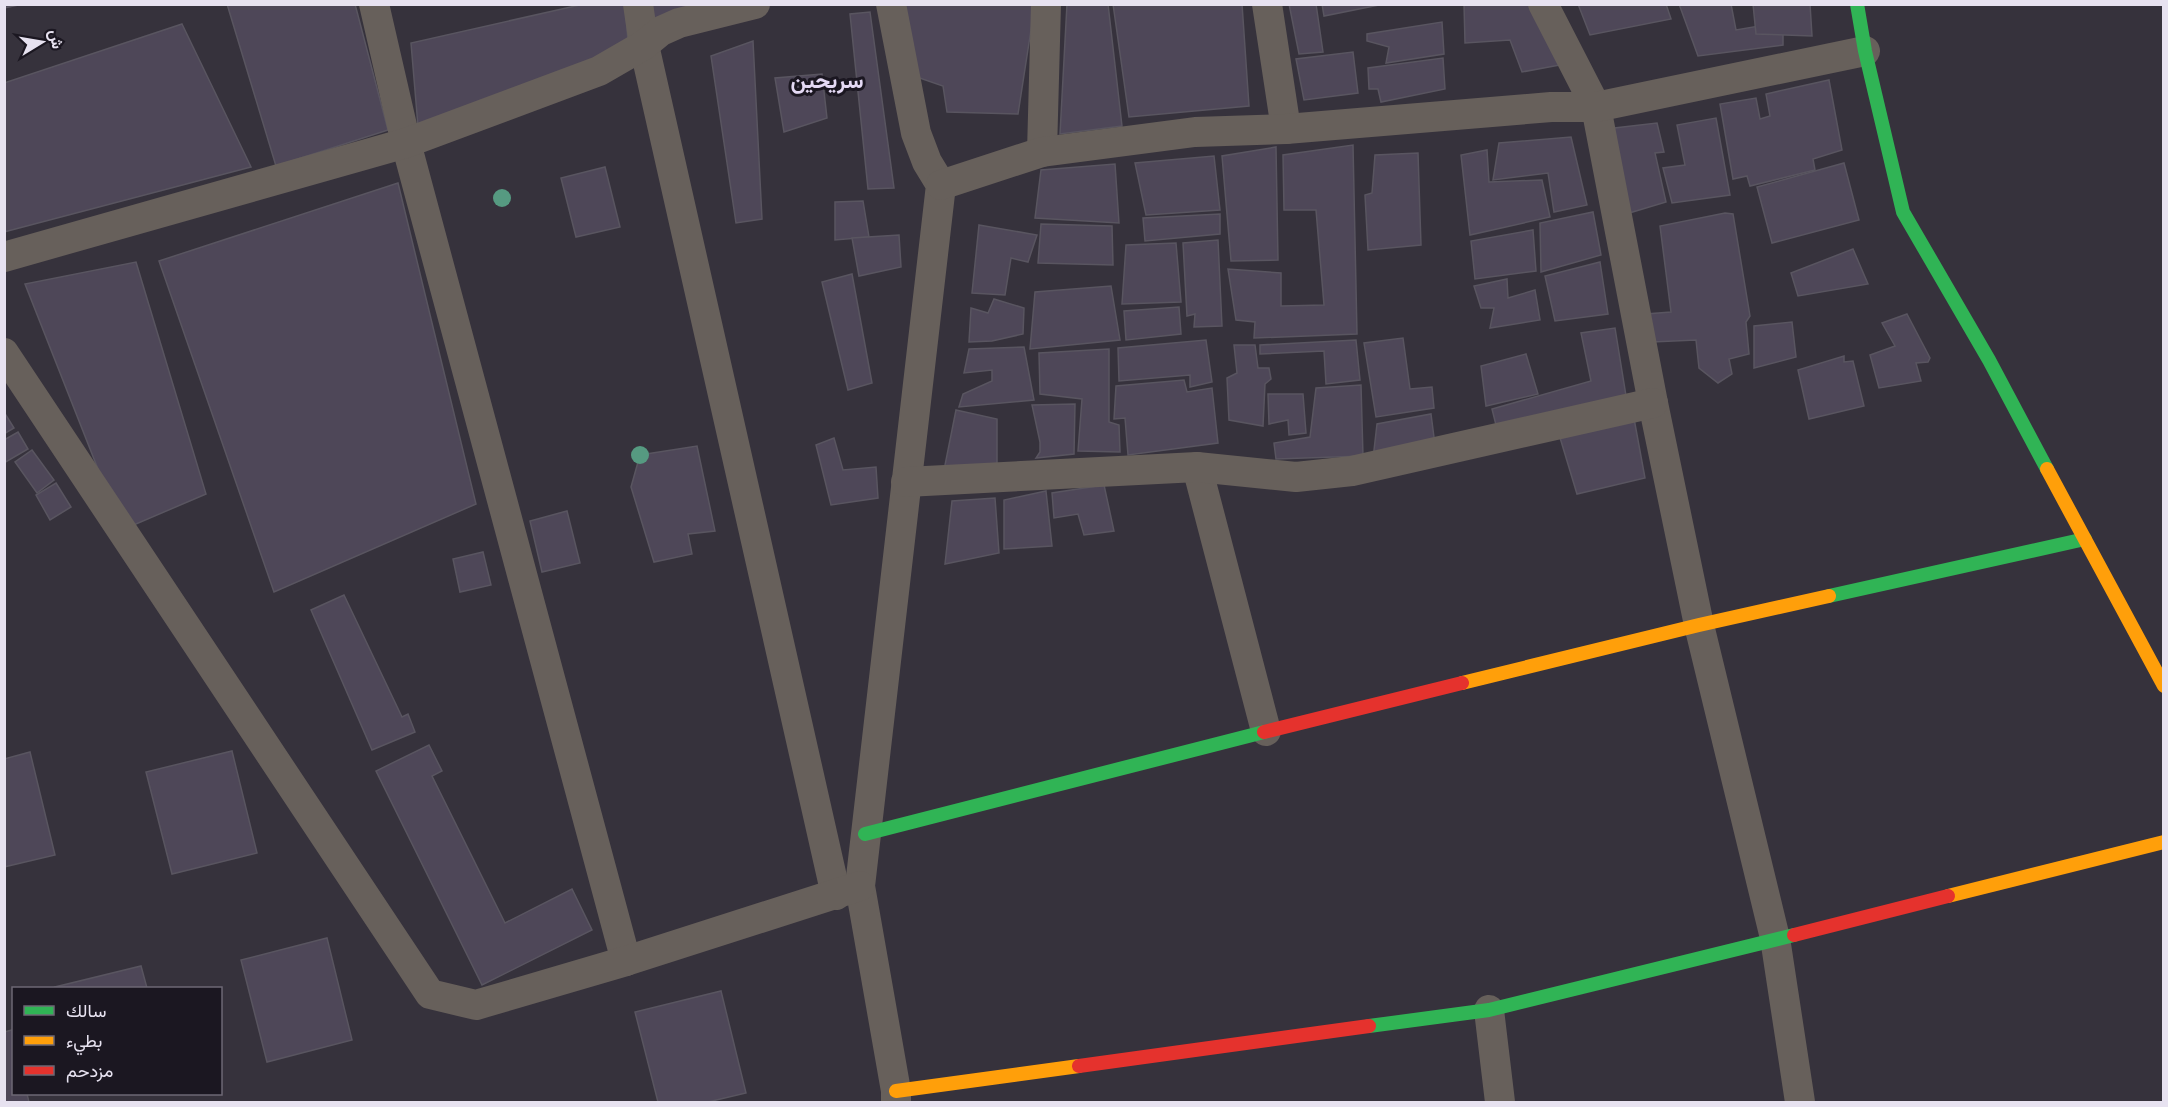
<svg xmlns="http://www.w3.org/2000/svg" width="2168" height="1107" font-family="'Noto Sans',Vazirmatn,sans-serif">
  <rect width="100%" height="100%" fill="#36323c"/>
  <!-- building -->
  <g fill="#4e4758" stroke="#595560" stroke-width="1.5">
    <polygon points="4,4 23,4 4,8"/>
    <polygon points="227,4 355,4 388,130 276,166"/>
    <polygon points="584,4 625,4 629,54 419,138 411,43"/>
    <polygon points="651,4 736,4 654,23"/>
    <polygon points="896,4 1035,4 1018,114 947,112 943,86 905,73"/>
    <polygon points="1067,4 1108,4 1122,126 1060,134"/>
    <polygon points="1113,4 1242,4 1249,106 1129,117"/>
    <polygon points="1289,4 1316,4 1323,52 1299,54"/>
    <polygon points="1322,4 1384,4 1324,16"/>
    <polygon points="1464,4 1530,4 1560,65 1522,72 1510,40 1465,43"/>
    <polygon points="1578,4 1666,4 1671,19 1590,35"/>
    <polygon points="1679,4 1731,4 1736,30 1783,22 1783,45 1698,56"/>
    <polygon points="1753,4 1810,4 1812,36 1756,34"/>
    <polygon points="870,12 894,188 868,189 850,14"/>
    <polygon points="1442,22 1444,54 1386,63 1389,47 1367,41 1367,34"/>
    <polygon points="182,24 251,167 4,232 4,83"/>
    <polygon points="753,41 762,219 736,223 711,56"/>
    <polygon points="1353,52 1358,93 1304,100 1296,59"/>
    <polygon points="1443,58 1445,89 1381,102 1378,89 1369,89 1368,68"/>
    <polygon points="822,74 827,118 784,132 775,78"/>
    <polygon points="1829,80 1842,150 1813,159 1815,170 1750,186 1747,176 1733,179 1720,104 1756,98 1760,119 1770,116 1766,94"/>
    <polygon points="1716,118 1730,195 1672,203 1663,168 1685,165 1677,125"/>
    <polygon points="1657,123 1664,152 1655,153 1666,202 1626,214 1606,129"/>
    <polygon points="1571,137 1587,205 1554,212 1548,173 1493,180 1499,143"/>
    <polygon points="1353,145 1357,334 1254,338 1255,322 1236,320 1228,269 1281,273 1281,306 1324,305 1316,210 1284,210 1283,155"/>
    <polygon points="1276,147 1278,260 1231,261 1222,156"/>
    <polygon points="1487,150 1489,182 1542,180 1550,217 1470,235 1461,155"/>
    <polygon points="1418,153 1421,245 1368,250 1365,195 1372,193 1375,155"/>
    <polygon points="1214,156 1220,210 1146,215 1135,163"/>
    <polygon points="1844,163 1859,220 1772,243 1757,187"/>
    <polygon points="1115,164 1119,223 1035,218 1041,170"/>
    <polygon points="605,167 620,227 576,237 561,178"/>
    <polygon points="398,183 476,504 274,592 159,261"/>
    <polygon points="863,201 869,237 835,240 835,202"/>
    <polygon points="1593,212 1601,255 1541,272 1540,223"/>
    <polygon points="1725,213 1733,214 1750,316 1746,322 1749,354 1729,359 1732,374 1718,383 1699,368 1696,340 1652,342 1646,314 1671,312 1660,226"/>
    <polygon points="1220,214 1220,234 1145,241 1143,218"/>
    <polygon points="1041,224 1112,226 1113,265 1038,263"/>
    <polygon points="979,225 1037,235 1028,262 1011,258 1005,295 972,293"/>
    <polygon points="1533,230 1536,271 1475,279 1471,241"/>
    <polygon points="899,235 901,267 859,276 852,238"/>
    <polygon points="1218,240 1222,326 1194,327 1195,314 1187,316 1183,243"/>
    <polygon points="1176,243 1181,302 1122,304 1126,245"/>
    <polygon points="1853,249 1868,284 1798,296 1791,273"/>
    <polygon points="136,262 206,494 122,530 25,284"/>
    <polygon points="1600,262 1608,314 1555,321 1545,276"/>
    <polygon points="852,274 872,383 848,390 822,282"/>
    <polygon points="1507,279 1508,298 1535,290 1540,320 1490,328 1494,308 1481,308 1474,286"/>
    <polygon points="1111,286 1120,340 1030,349 1035,292"/>
    <polygon points="994,299 1024,308 1023,334 992,341 969,342 971,308 988,313"/>
    <polygon points="1179,307 1181,334 1126,340 1124,311"/>
    <polygon points="1907,314 1930,358 1928,362 1916,363 1921,381 1879,388 1870,355 1895,346 1882,323"/>
    <polygon points="1792,322 1796,357 1754,368 1754,326"/>
    <polygon points="1615,328 1627,402 1499,437 1492,409 1591,381 1581,333"/>
    <polygon points="1403,338 1410,389 1432,387 1434,408 1376,417 1364,343"/>
    <polygon points="1206,340 1212,382 1190,387 1190,375 1119,381 1118,348"/>
    <polygon points="1356,340 1360,380 1326,384 1324,351 1260,354 1260,345"/>
    <polygon points="1234,345 1255,345 1258,368 1269,368 1271,379 1265,384 1263,426 1229,420 1227,378 1237,373"/>
    <polygon points="1024,347 1034,400 959,407 963,394 992,381 992,370 964,373 969,349"/>
    <polygon points="1109,349 1109,422 1119,425 1120,452 1078,451 1082,399 1040,394 1039,353"/>
    <polygon points="1526,354 1538,394 1486,406 1481,366"/>
    <polygon points="1844,356 1844,362 1853,361 1864,406 1809,419 1798,370"/>
    <polygon points="1184,380 1187,392 1212,388 1218,443 1128,455 1125,418 1114,419 1116,386"/>
    <polygon points="1361,385 1363,456 1276,459 1274,443 1310,437 1316,388"/>
    <polygon points="1268,394 1303,394 1306,433 1289,435 1288,420 1269,424"/>
    <polygon points="1075,404 1074,454 1036,458 1040,452 1040,442 1032,405"/>
    <polygon points="956,410 997,419 997,472 944,470"/>
    <polygon points="4,412 14,428 4,434"/>
    <polygon points="1633,413 1645,478 1577,494 1558,431"/>
    <polygon points="1431,414 1435,445 1373,459 1377,424"/>
    <polygon points="18,432 28,449 4,463 4,440"/>
    <polygon points="834,438 843,470 876,467 878,498 831,505 816,445"/>
    <polygon points="697,446 715,531 688,534 692,554 654,562 631,487 640,455"/>
    <polygon points="32,450 54,480 37,493 15,462"/>
    <polygon points="56,483 71,507 50,520 36,495"/>
    <polygon points="1104,485 1114,531 1084,535 1078,514 1054,518 1052,493"/>
    <polygon points="1046,491 1052,546 1004,549 1004,500"/>
    <polygon points="995,498 999,553 945,564 952,501"/>
    <polygon points="567,511 580,563 542,572 530,521"/>
    <polygon points="483,552 491,585 460,592 453,559"/>
    <polygon points="344,595 402,717 408,714 415,732 372,750 311,610"/>
    <polygon points="429,745 442,771 432,776 505,923 572,889 592,930 482,985 376,771"/>
    <polygon points="232,751 257,853 172,874 146,772"/>
    <polygon points="30,752 55,855 4,867 4,759"/>
    <polygon points="327,938 352,1040 267,1062 241,960"/>
    <polygon points="141,966 147,988 56,988 55,987"/>
    <polygon points="721,991 746,1093 708,1102 658,1102 635,1012"/>
    <polygon points="12,1030 14,1038 14,1094 27,1094 29,1102 4,1102 4,1032"/>
  </g>
  <g fill="none" stroke-linecap="round" stroke-linejoin="round">
    <!-- street -->
    <g stroke="#67605b" stroke-width="30">
      <polyline points="374,4 406,143 626,961"/>
      <polyline points="638,4 644,45 836,895"/>
      <polyline points="891,4 916,133 927,162 941,185 860,886 896,1091 896,1102"/>
      <polyline points="1267,4 1286,129"/>
      <polyline points="1543,4 1596,107 1653,403 1699,625 1775,938 1800,1102"/>
      <polyline points="1042,152 1046,4"/>
      <polyline points="941,185 1042,152 1195,132 1286,129 1551,107 1596,107 1865,51"/>
      <polyline points="4,257 406,143 599,71 644,45 661,31 679,23 755,4"/>
      <polyline points="4,353 430,994 476,1005 626,961 860,886"/>
      <polyline points="1197,467 1266,731"/>
      <polyline points="906,482 1197,467 1296,477 1352,471 1653,403"/>
      <polyline points="1489,1010 1500,1102"/>
    </g>
    <!-- fast -->
    <g stroke="#30b455" stroke-width="14">
      <polyline points="1857,4 1865,51 1903,212 1989,360 2047,469"/>
      <polyline points="1829,596 2085,539"/>
      <polyline points="865,834 1264,732"/>
      <polyline points="1369,1026 1489,1010 1794,935"/>
    </g>
    <!-- slow -->
    <g stroke="#ff9f0a" stroke-width="14">
      <polyline points="2047,469 2164,686"/>
      <polyline points="1462,683 1699,625 1829,596"/>
      <polyline points="1948,896 2164,842"/>
      <polyline points="896,1091 1079,1066"/>
    </g>
    <!-- jam -->
    <g stroke="#e5322d" stroke-width="14">
      <polyline points="1264,732 1462,683"/>
      <polyline points="1794,935 1948,896"/>
      <polyline points="1079,1066 1369,1026"/>
    </g>
  </g>
  <!-- trees -->
  <g fill="#569a81">
    <circle cx="502" cy="198" r="9"/>
    <circle cx="640" cy="455" r="9"/>
  </g>
  <g text-anchor="middle" stroke-width="6" stroke-linejoin="round" paint-order="stroke">
    <!-- district labels -->
    <g font-size="22" font-weight="bold" fill="#e4d9f4" stroke="#1b1721">
      <text x="827" y="88">سريحين</text>
    </g>
  </g>
  <!-- border -->
  <rect width="2168" height="1107" fill="none" stroke="#e7e2f0" stroke-width="12"/>
  <!-- legend -->
  <rect x="12" y="987" width="210" height="108" fill="#1b1721" stroke="#6d6874" stroke-width="1.5"/>
  <rect x="24" y="1006" width="30" height="9" fill="#30b455" stroke="#6d6874" stroke-width="1.5"/>
  <text x="66" y="1017" font-size="18" fill="#e7e2f0">سالك</text>
  <rect x="24" y="1036" width="30" height="9" fill="#ff9f0a" stroke="#6d6874" stroke-width="1.5"/>
  <text x="66" y="1047" font-size="18" fill="#e7e2f0">بطيء</text>
  <rect x="24" y="1066" width="30" height="9" fill="#e5322d" stroke="#6d6874" stroke-width="1.5"/>
  <text x="66" y="1077" font-size="18" fill="#e7e2f0">مزدحم</text>
  <!-- north arrow -->
  <g transform="translate(42 42) rotate(79)" stroke="#1b1721" stroke-width="4.5" paint-order="stroke">
  <path d="M0-4.5L10 22L0 15L-10 22Z" fill="#e7e2f0"/>
  <text y="-9" font-size="16" font-weight="bold" text-anchor="middle" fill="#e7e2f0">ش</text>
  </g>
</svg>
